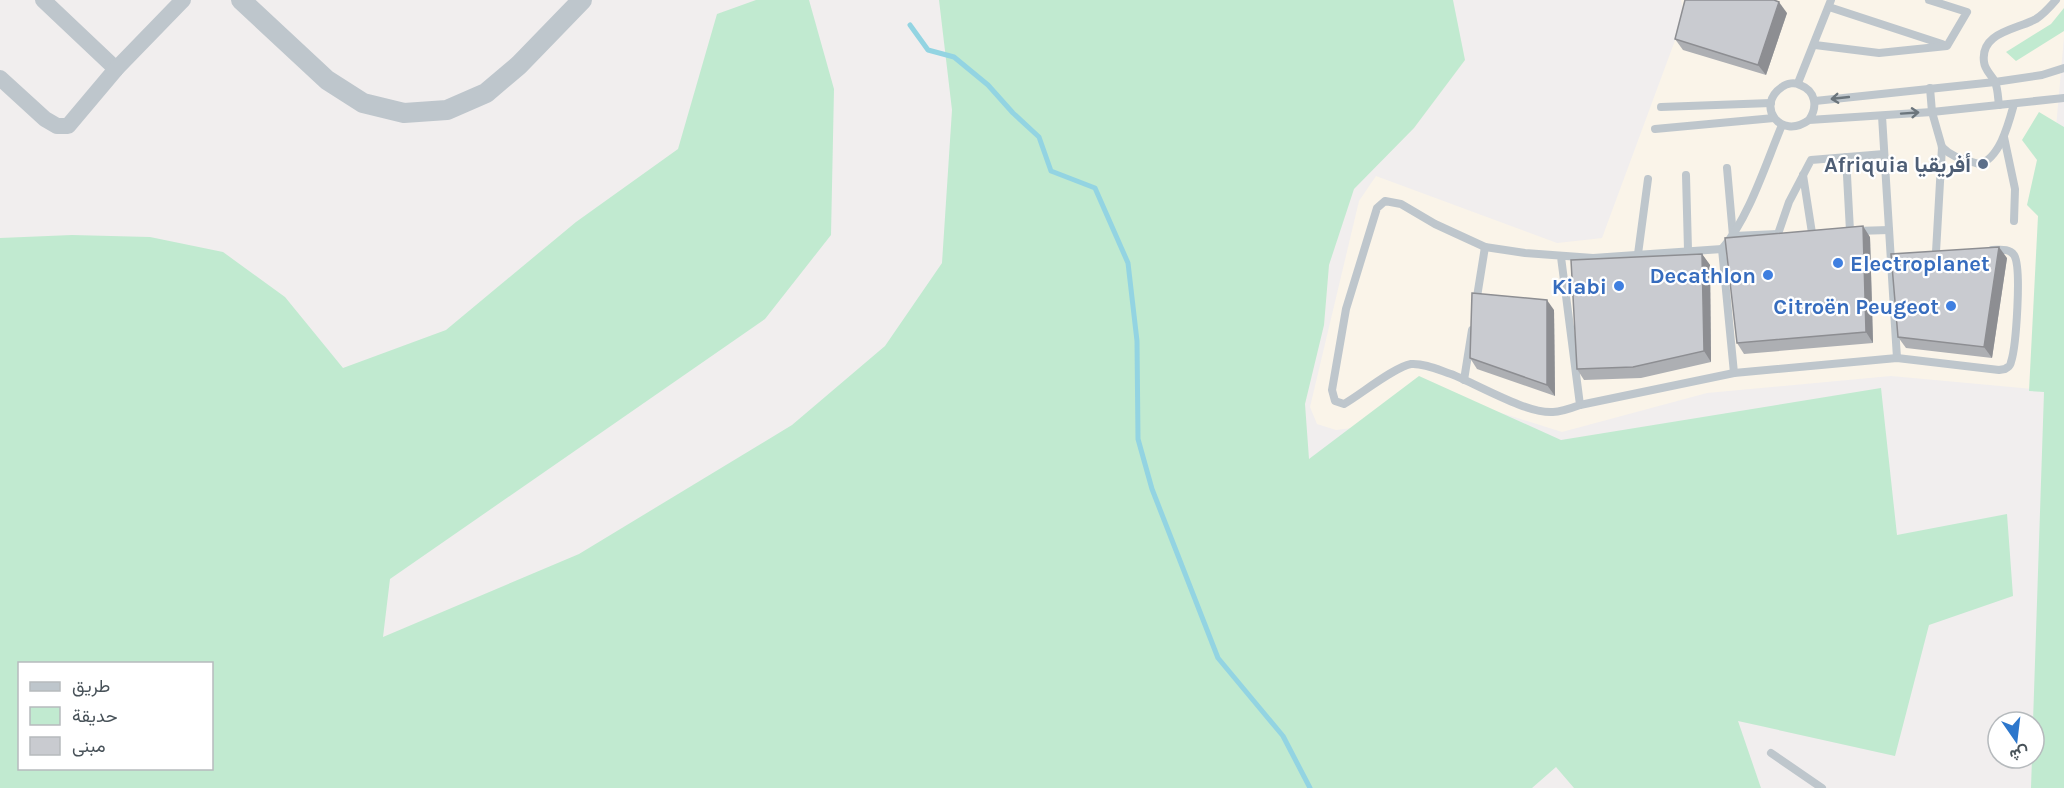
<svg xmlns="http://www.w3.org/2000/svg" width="2064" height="788" font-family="Karla,Vazirmatn,sans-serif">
  <rect width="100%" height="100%" fill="#f1eeee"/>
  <!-- commercial -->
  <polygon fill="#faf4e9" points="1681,0 2064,0 2064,37 2033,389 1891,376 1707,393 1562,432 1419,387 1360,427 1336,430 1317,424 1310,407 1359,201 1376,176 1557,243 1602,238 1684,16"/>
  <!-- green -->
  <g fill="#c1ead0" fill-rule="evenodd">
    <path d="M756 0H809L834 89 831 235 765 319 390 579 383 637 579 554 792 425 885 346 942 263 952 110 939 0H1453L1465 60 1414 128 1354 189 1329 265 1324 325 1305 404 1309 459 1419 376 1561 440 1881 388 1897 535 2007 514 2013 596 1929 625 1895 756 1738 721 1761 788H1574L1556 767 1532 788H0V238L72 235 150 237 223 252 285 297 343 368 446 330 576 222 678 149 717 14ZM20 664H212V768H20Z"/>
    <polygon points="2064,8 2064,31 2016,61 2006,52 2051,24"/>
    <polygon points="2039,112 2064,127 2064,788 2031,788 2032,758 2034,758 2033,722 2044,392 2029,391 2038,216 2027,205 2037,160 2022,140"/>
  </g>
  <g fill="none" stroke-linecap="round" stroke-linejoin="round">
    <!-- stream -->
    <polyline stroke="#93d4e2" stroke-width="5" points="910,25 928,50 954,57 988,85 1013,113 1039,137 1051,171 1095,188 1128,263 1137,341 1138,439 1152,489 1218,658 1283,736 1310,788"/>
    <!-- service -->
    <g stroke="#bec6cc" stroke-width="8">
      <polyline points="1829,7 1942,44"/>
      <polyline points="1815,45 1879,53 1947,46 1967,12 1929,0"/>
      <polyline points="1798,83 1831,0"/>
      <polyline points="1930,88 1932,112 1942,147 1936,252"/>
      <polyline points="1815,101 1995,82 2042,75 2064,68"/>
      <path d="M1999 105C1998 99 1998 89 1995 82 1992 75 1985 71 1984 62 1980 32 2016 30 2036 19 2044 14 2050 7 2056 0"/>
      <polyline points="1661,107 1771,103"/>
      <polyline points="1882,116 1897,358"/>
      <path d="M1809 120C1818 107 1816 91 1800 85 1795 82 1787 83 1782 87 1755 105 1780 141 1809 120L1932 112 2064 98"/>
      <polyline points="1655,129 1774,118"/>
      <polyline points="2004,137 2015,189 2014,221"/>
      <path d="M1942 147C1954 159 1964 159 1979 164 2000 159 2009 122 2014 104"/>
      <polyline points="1846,157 1850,231"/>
      <polyline points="1727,168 1733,236 1778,234"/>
      <polyline points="1686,175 1688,250"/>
      <polyline points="1803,175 1812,233"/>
      <polyline points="1856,231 1889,230"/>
      <polyline points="1778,234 1789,202 1811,160 1884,154"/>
      <polyline points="1638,254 1648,179"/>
      <path d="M1561 257 1580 405C1572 408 1562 412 1553 412 1527 414 1477 384 1451 374 1439 370 1424 363 1411 364 1394 367 1360 395 1344 404L1335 401 1332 390 1346 309 1377 208 1385 201 1401 204 1435 224 1485 247 1525 253 1593 258 1722 249"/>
      <polyline points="1476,303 1485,247"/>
      <path d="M1734 373 1722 249C1749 218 1766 163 1782 125"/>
      <polyline points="1464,380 1472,330"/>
      <path d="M1580 405 1734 373 1897 358 1999 370 2005 369C2009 366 2010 367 2011 362 2016 347 2022 267 2014 255 2009 248 2000 250 1992 250"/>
      <polyline points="1771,753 1822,788"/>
    </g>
    <!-- minor -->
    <g stroke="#bec6cc" stroke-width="16">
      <polyline points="43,0 116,69"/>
      <polyline points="0,78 45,119 57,126 68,126 116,69 183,0"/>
    </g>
    <!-- tertiary -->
    <polyline stroke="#bec6cc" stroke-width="20" points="241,0 327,80 363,103 404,113 447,110 486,93 519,65 582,0"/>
  </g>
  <!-- wall -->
  <g fill="#adafb3">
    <polygon points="1787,13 1766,75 1683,50 1675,39"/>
    <polygon points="1870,237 1873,343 1744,354 1737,343"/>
    <polygon points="1702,254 1710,265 1711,362 1641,378 1584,380 1577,369"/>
    <polygon points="2007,258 1992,358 1906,348 1898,337"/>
    <polygon points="1554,310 1555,396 1477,369 1470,358"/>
  </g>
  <!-- shaded-wall -->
  <g fill="#8d8e92">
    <polygon points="1779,2 1787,13 1766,75 1758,65"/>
    <polygon points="1863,226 1870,237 1873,343 1866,332"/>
    <polygon points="1999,247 2007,258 1992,358 1984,347"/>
    <polygon points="1702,254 1710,265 1711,362 1704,351"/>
    <polygon points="1547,300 1554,310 1555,396 1547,385"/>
  </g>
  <!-- building -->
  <g fill="#c9cbd0" stroke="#8d8e92" stroke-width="1.5">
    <polygon points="1685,0 1774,0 1779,2 1758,65 1675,39"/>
    <polygon points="1863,226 1866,332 1737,343 1725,238"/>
    <polygon points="1999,247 1984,347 1898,337 1891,254"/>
    <polygon points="1702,254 1704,351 1633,367 1577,369 1571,260"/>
    <polygon points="1472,293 1547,300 1547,385 1470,358"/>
  </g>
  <!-- one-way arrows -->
  <defs><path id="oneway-shaft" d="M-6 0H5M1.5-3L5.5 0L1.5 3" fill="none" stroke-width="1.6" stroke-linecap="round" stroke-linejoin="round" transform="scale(1.5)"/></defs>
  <g stroke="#6b757c">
    <use href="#oneway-shaft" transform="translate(1840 98) rotate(174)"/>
    <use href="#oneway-shaft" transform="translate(1910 113) rotate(-4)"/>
  </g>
  <!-- markers -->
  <circle fill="#5c6f8a" stroke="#fff" stroke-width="2" cx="1983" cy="164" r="6"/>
  <g fill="#3f7fe0" stroke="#fff" stroke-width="2">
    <circle cx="1838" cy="263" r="6"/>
    <circle cx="1768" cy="275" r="6"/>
    <circle cx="1619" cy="286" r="6"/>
    <circle cx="1951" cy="306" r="6"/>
  </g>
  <g text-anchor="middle" stroke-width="4.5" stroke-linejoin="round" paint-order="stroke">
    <!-- service labels -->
    <g font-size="22" font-weight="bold" fill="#4e5e75" stroke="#fff" text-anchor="end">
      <text x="1971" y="172">Afriquia أفريقيا</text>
    </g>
    <!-- shop labels -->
    <g font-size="22" font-weight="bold" fill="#366cbe" stroke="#fff" text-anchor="end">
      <text x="1850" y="271" text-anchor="start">Electroplanet</text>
      <text x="1756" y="283">Decathlon</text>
      <text x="1607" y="294">Kiabi</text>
      <text x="1939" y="314">Citroën Peugeot</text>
    </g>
  </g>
  <!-- legend -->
  <rect x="18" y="662" width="195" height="108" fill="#ffffff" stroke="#b6babd" stroke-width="1.5"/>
  <rect x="30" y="682" width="30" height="9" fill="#bec6cc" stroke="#b6babd" stroke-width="1.5"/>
  <text x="72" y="692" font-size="18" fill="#485259">طريق</text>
  <rect x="30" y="707" width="30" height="18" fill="#c1ead0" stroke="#b6babd" stroke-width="1.5"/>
  <text x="72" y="722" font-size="18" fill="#485259">حديقة</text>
  <rect x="30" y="737" width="30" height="18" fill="#c9cbd0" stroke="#b6babd" stroke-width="1.5"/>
  <text x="72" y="752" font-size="18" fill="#485259">مبنى</text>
  <!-- north arrow -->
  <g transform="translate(2016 740) rotate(166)"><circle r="28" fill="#ffffff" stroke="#b6babd" stroke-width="1.5"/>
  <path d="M0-4.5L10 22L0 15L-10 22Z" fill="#2d77cc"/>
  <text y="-9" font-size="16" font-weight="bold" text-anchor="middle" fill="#485259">ش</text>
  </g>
</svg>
